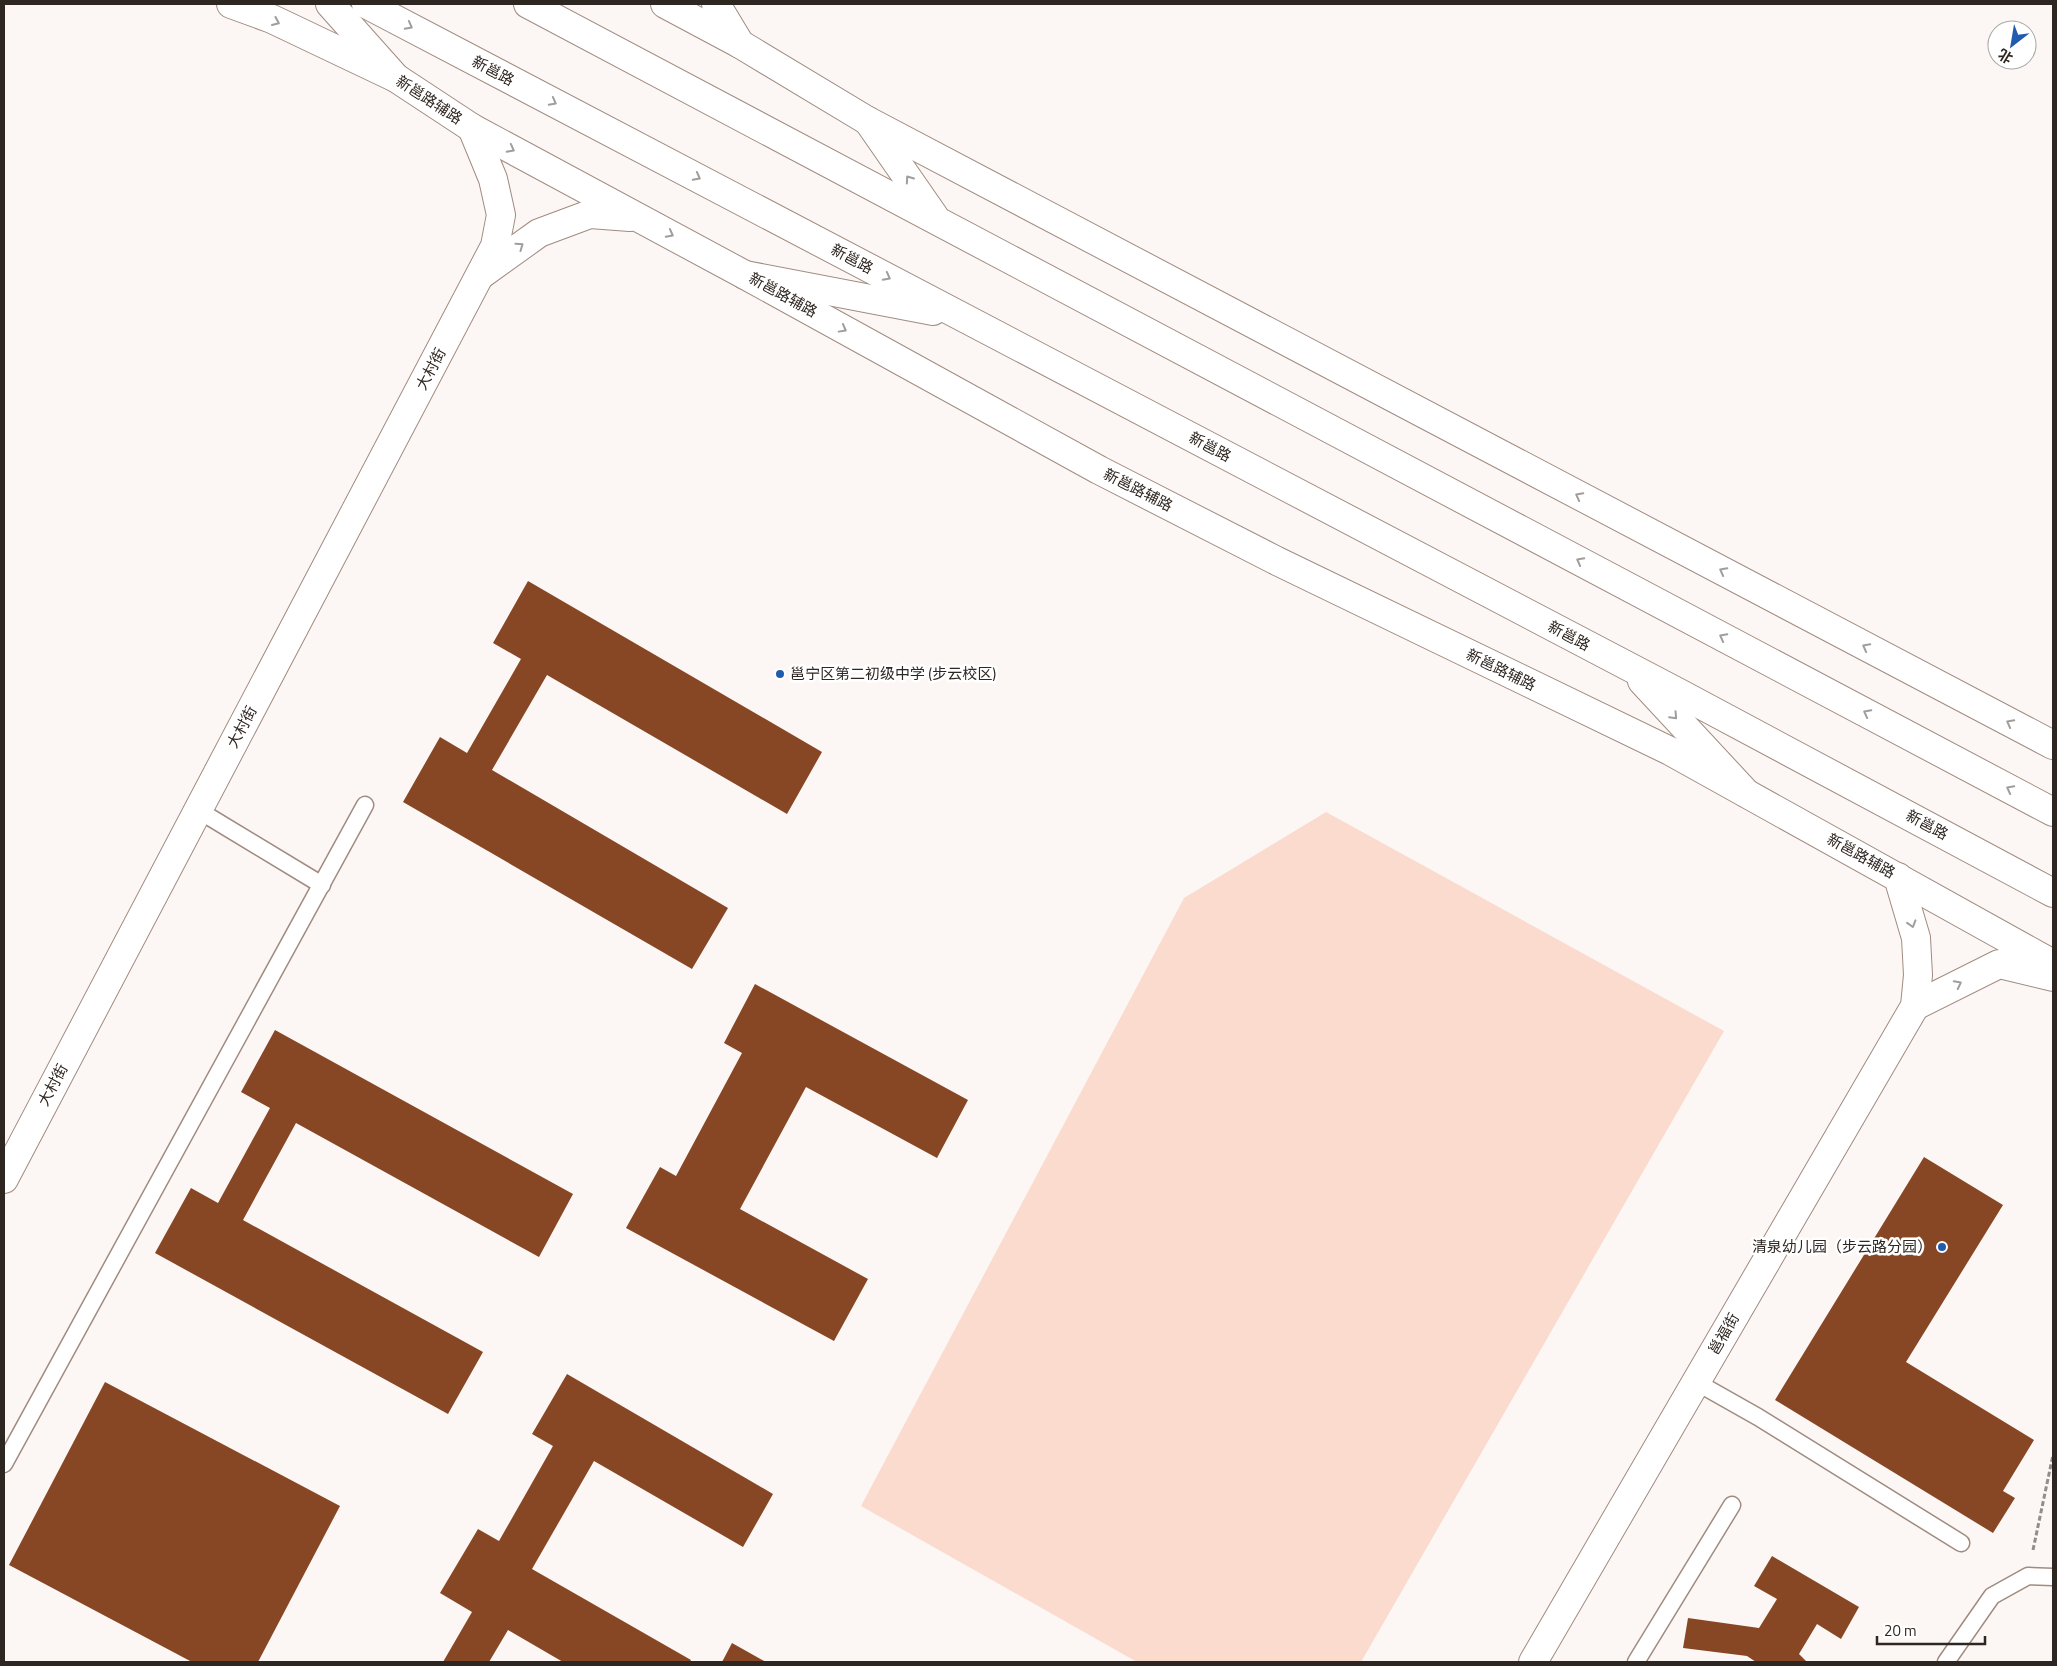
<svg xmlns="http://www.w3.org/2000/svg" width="2057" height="1666" font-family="'Titillium Web','Noto Sans SC',sans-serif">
  <rect width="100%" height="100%" fill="#fcf7f5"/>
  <!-- green -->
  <polygon fill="#fadbcd" points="1326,812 1724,1031 1361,1662 1137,1662 861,1506 1184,898"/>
  <!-- building -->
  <g fill="#874724">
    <polygon points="528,581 822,752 787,814 547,675 492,770 728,908 692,969 403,802 440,737 467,753 521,659 493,643"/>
    <polygon points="755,984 968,1100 937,1158 806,1087 740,1209 868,1279 834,1341 626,1228 660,1167 676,1176 742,1053 724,1043"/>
    <polygon points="275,1030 573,1194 539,1257 296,1123 243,1220 483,1352 448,1414 155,1253 191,1188 218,1203 270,1108 241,1092"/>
    <polygon points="1924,1157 2003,1205 1906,1362 2034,1440 2003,1491 2015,1498 1993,1533 1775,1400"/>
    <polygon points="567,1374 773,1494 743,1547 594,1461 532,1569 691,1660 690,1662 563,1662 508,1630 489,1662 443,1662 472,1612 440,1593 478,1529 499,1541 553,1446 532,1434"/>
    <polygon points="105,1382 340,1506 258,1662 192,1662 9,1565"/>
    <polygon points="1772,1556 1859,1607 1841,1639 1817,1624 1799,1654 1807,1662 1756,1662 1747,1656 1683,1648 1688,1618 1759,1628 1777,1599 1754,1586"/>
    <polygon points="732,1643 766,1662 722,1662"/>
  </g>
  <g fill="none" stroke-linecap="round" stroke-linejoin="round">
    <!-- lane casing -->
    <g stroke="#a18b80" stroke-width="19">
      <g id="lane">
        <polyline points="198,810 322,885"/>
        <polyline points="1696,1382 1758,1417 1961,1543"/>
        <polyline points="4,1464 365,805"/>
        <polyline points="1636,1662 1732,1505"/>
        <polyline points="1946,1662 1992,1596 2028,1576 2053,1577"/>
      </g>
    </g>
    <!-- street casing -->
    <g stroke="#a18b80" stroke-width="30">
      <g id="street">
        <polyline points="231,4 272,19 396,78 472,128 745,275 1099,470 1275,560 1670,751 2053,964"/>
        <polyline points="665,4 740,44 868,121 2053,745"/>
        <polyline points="716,4 740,44"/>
        <polyline points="482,274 539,233 590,214 630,217"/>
        <polyline points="1915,1006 1999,964 2053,977"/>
        <polyline points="4,1179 495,246 501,215 493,179 472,128"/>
        <polyline points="1533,1662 1915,1006 1918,975 1916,938 1898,877"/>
      </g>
    </g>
    <!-- secondary casing -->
    <g stroke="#a18b80" stroke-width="30">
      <g id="secondary">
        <polyline points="330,4 396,78"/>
        <polyline points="366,4 1681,694 2053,893"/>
        <polyline points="528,4 2053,812"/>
        <polyline points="868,121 934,216"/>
        <polyline points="745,275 933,311"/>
        <polyline points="1642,681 1746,793"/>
      </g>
    </g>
    <!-- path -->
    <polyline stroke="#938c89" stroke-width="3" stroke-dasharray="5 2.5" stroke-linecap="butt" points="2033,1550 2053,1455"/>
    <!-- lane -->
    <use href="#lane" stroke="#fff" stroke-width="16"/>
    <!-- street -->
    <use href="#street" stroke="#fff" stroke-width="28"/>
    <!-- secondary -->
    <use href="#secondary" stroke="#fff" stroke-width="28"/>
  </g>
  <!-- one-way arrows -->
  <defs><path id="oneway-chevron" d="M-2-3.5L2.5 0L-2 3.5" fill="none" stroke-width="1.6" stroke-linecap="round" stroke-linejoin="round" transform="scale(1.25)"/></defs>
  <g stroke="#a19d9b">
    <use href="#oneway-chevron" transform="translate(276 22) rotate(24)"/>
    <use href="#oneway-chevron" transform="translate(409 26) rotate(28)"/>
    <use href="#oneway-chevron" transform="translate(553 102) rotate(28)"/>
    <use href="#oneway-chevron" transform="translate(511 149) rotate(28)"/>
    <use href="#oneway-chevron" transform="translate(697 177) rotate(28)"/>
    <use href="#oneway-chevron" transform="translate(909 179) rotate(-125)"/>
    <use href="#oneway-chevron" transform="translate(670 234) rotate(28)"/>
    <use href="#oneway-chevron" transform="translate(520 246) rotate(-35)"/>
    <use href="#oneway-chevron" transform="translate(887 277) rotate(28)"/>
    <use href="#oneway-chevron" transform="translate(843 329) rotate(29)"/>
    <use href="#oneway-chevron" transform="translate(1579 496) rotate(-152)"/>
    <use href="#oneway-chevron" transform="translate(1580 561) rotate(-152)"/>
    <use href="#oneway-chevron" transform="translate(1723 571) rotate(-152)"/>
    <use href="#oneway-chevron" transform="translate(1723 637) rotate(-152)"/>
    <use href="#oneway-chevron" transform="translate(1866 647) rotate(-152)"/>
    <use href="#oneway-chevron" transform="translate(1867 713) rotate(-152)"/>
    <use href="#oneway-chevron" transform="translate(1674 716) rotate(47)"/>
    <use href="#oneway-chevron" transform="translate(2010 723) rotate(-152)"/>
    <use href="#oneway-chevron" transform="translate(2010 789) rotate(-152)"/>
    <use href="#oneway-chevron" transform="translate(1912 924) rotate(73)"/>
    <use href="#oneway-chevron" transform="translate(1958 984) rotate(-27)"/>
  </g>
  <!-- markers -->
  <g fill="#205bad" stroke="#fff" stroke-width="2">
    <circle cx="780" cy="674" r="5"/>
    <circle cx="1942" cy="1247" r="5"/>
  </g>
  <g text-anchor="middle" stroke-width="5" stroke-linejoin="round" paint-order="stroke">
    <!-- street labels -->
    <g font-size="15" fill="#2e2621" stroke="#fff">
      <text transform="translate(493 71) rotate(28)" y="5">新邕路</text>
      <text transform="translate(429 100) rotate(33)" y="5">新邕路辅路</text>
      <text transform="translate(852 259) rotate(28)" y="5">新邕路</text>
      <text transform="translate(783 295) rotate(29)" y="5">新邕路辅路</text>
      <text transform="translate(431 369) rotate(-62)" y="5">大村街</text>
      <text transform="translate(1210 447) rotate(28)" y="5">新邕路</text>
      <text transform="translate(1138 490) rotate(27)" y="5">新邕路辅路</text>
      <text transform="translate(1569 636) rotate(28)" y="5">新邕路</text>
      <text transform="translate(1501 670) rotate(26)" y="5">新邕路辅路</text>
      <text transform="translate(242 727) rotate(-62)" y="5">大村街</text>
      <text transform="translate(1927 825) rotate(28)" y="5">新邕路</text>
      <text transform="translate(1861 856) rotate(29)" y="5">新邕路辅路</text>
      <text transform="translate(53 1085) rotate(-62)" y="5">大村街</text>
      <text transform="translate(1724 1334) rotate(-60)" y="5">邕福街</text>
    </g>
    <!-- poi labels -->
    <g font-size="15" fill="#2e2621" stroke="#fff" text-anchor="start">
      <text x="790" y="679">邕宁区第二初级中学 (步云校区)</text>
      <text x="1932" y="1252" text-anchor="end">清泉幼儿园（步云路分园）</text>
    </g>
  </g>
  <!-- border -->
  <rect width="2057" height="1666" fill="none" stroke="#2e2621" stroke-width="10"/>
  <!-- north arrow -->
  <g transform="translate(2012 45) rotate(211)"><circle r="24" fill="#ffffff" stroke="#aba8a6"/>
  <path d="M0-4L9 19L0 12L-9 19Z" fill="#205bad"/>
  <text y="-8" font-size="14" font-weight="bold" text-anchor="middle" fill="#2e2621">北</text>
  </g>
  <!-- scale -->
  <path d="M1877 1636v8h108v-8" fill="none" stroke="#2e2621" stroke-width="2.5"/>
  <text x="1884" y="1636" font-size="15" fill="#2e2621" stroke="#ffffff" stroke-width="4" paint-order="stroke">20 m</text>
</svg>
